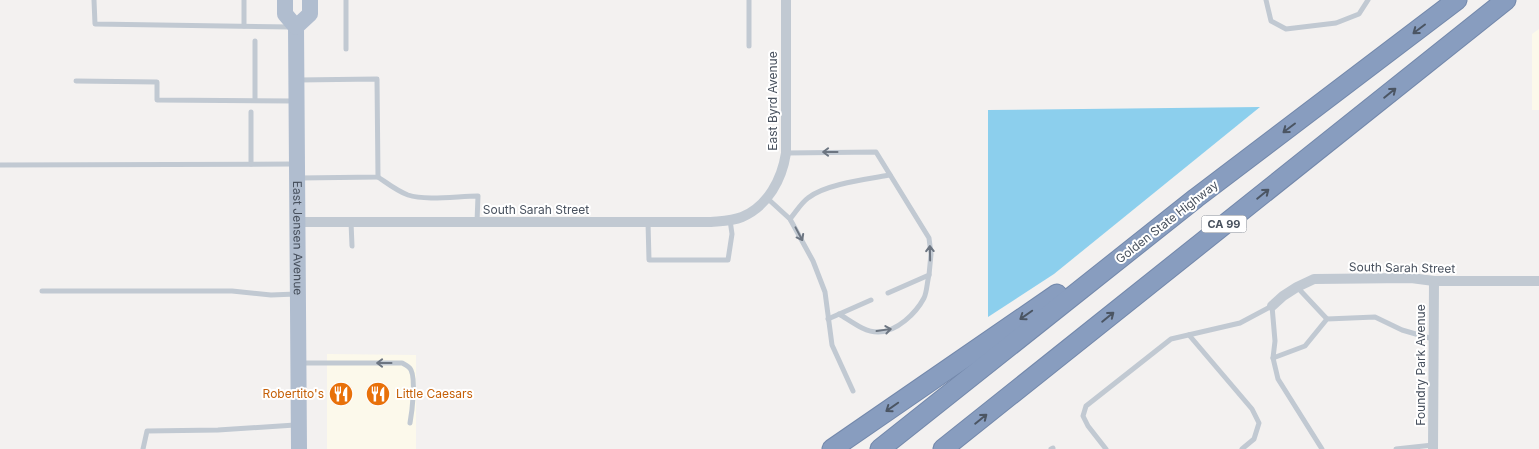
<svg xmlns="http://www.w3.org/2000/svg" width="1539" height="449" font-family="Inter,sans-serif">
  <rect width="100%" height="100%" fill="#f3f1f0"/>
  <!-- commercial -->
  <g fill="#fcf9eb">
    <polygon points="1539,29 1539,110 1532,110 1532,34"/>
    <polygon points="327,354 416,355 416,449 327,449"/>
  </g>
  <!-- water -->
  <polygon fill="#8ccfed" points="1260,107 1054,274 988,317 988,110"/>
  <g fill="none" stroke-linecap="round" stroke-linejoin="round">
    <!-- motorway casing -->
    <g stroke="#7388ab" stroke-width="21">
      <g id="motorway">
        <polyline points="832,449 1057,294"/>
        <polyline points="880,449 1196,198 1457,0"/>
        <polyline points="943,449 1506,0"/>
      </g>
    </g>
    <!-- service -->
    <g stroke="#c1c9d2" stroke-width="5">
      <polyline points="94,0 95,24 291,27"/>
      <polyline points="244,0 244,26"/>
      <polyline points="346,0 346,49"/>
      <polyline points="749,0 749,46"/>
      <polyline points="1266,0 1271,21 1286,29 1336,23 1359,14 1368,0"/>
      <polyline points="255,41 255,100"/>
      <polyline points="298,80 377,79 378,177 300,178"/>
      <polyline points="76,81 157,82 157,100 294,101"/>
      <polyline points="251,112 251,164"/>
      <polyline points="786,153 876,152 929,238 931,254 929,275 888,293"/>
      <polyline points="0,165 294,164"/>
      <path d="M378 177C387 183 397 191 408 195 426 201 458 196 478 196L477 222"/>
      <polyline points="767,198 790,219 813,261 825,292 832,345 853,391"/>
      <path d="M790 219C796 212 801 203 808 198 825 184 868 179 890 175"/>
      <polyline points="351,222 352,246"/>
      <polyline points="648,222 649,260 728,260 732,234 730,220"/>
      <polyline points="1297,287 1327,319"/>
      <polyline points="42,291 232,291 271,295 296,294"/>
      <path d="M839 314C851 321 864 332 878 332 897 332 916 313 924 298 927 292 927 282 929 275"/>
      <polyline points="828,319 871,300"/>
      <polyline points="1189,335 1252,409 1259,423 1254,439 1242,449"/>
      <path d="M301 363H402C406 365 409 366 411 370 416 380 412 412 410 423"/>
      <polyline points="143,449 147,431 218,430 295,425"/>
      <polyline points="1051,449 1053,448 1053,449"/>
      <polyline points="1106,449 1088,426 1083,416 1086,406 1171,339 1240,323 1272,306 1275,341 1273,358"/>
      <polyline points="1322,449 1278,379 1273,358 1305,346 1327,319 1375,317 1402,330 1433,339"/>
      <polyline points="1396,449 1433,445"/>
    </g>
    <!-- minor -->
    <g stroke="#c1c9d2" stroke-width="10">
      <path d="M297 222H711C722 221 732 221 742 217 768 206 782 179 786 153V0"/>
      <polyline points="1272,306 1283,296 1297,287 1314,279 1411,278 1434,281 1539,281"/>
      <polyline points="1433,449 1434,281"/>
    </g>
    <!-- primary -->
    <g stroke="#b0bdcf" stroke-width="16">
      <path id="s1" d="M285 0V14L296 27 299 449"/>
      <polyline points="296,27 310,14 310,0"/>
    </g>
    <!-- motorway -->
    <use href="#motorway" stroke="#889dbf" stroke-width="19"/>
  </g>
  <!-- one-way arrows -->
  <defs><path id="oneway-shaft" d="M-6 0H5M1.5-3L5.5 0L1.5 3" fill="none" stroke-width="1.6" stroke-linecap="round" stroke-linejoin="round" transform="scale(1.25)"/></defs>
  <g stroke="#4b5563">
    <use href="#oneway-shaft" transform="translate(1419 29) rotate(143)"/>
    <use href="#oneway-shaft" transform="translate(1390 93) rotate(-39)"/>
    <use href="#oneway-shaft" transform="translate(1289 128) rotate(143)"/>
    <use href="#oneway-shaft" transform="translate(1263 194) rotate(-39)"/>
    <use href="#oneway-shaft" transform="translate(1026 315) rotate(145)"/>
    <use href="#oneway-shaft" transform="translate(1108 317) rotate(-39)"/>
    <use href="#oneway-shaft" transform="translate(892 407) rotate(145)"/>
    <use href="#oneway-shaft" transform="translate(981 419) rotate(-39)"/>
  </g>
  <g stroke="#6c7581">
    <use href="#oneway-shaft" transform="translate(830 152) rotate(180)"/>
    <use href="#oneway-shaft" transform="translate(799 234) rotate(62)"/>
    <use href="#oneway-shaft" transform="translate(930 253) rotate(-91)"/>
    <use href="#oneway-shaft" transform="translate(884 330) rotate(-8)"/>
    <use href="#oneway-shaft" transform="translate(384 363) rotate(-180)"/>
  </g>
  <!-- icons -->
  <defs>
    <g id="restaurant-disc" transform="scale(1.25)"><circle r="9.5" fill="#e8710a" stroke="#fff"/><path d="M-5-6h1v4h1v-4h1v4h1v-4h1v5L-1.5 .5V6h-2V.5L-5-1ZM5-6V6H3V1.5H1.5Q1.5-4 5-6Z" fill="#fff"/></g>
  </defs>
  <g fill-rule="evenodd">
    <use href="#restaurant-disc" x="341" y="394"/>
    <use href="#restaurant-disc" x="378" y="394"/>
  </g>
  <g text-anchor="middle" stroke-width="4" stroke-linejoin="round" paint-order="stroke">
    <!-- shield labels -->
    <rect fill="#fff" stroke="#7f858e" stroke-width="1" x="1201.5" y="215.5" width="45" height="17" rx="4"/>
    <g font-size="11" font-weight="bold" fill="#48515e">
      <text x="1224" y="228">CA 99</text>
    </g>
    <!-- street labels -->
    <g font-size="12" fill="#48515e" stroke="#fff">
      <text transform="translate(773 101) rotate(-90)" y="4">East Byrd Avenue</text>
      <text x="536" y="214">South Sarah Street</text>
      <text transform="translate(1167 222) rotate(-38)" y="4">Golden State Highway</text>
      <text dy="4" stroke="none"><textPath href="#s1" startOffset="242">East Jensen Avenue</textPath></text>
      <text transform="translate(1402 268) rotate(1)" y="4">South Sarah Street</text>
      <text transform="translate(1421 365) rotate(-90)" y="4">Foundry Park Avenue</text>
    </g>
    <!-- food labels -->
    <g font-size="12" fill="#c56008" stroke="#fff" text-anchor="end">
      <text x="324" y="398">Robertito's</text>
      <text x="396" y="398" text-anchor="start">Little Caesars</text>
    </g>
  </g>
</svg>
